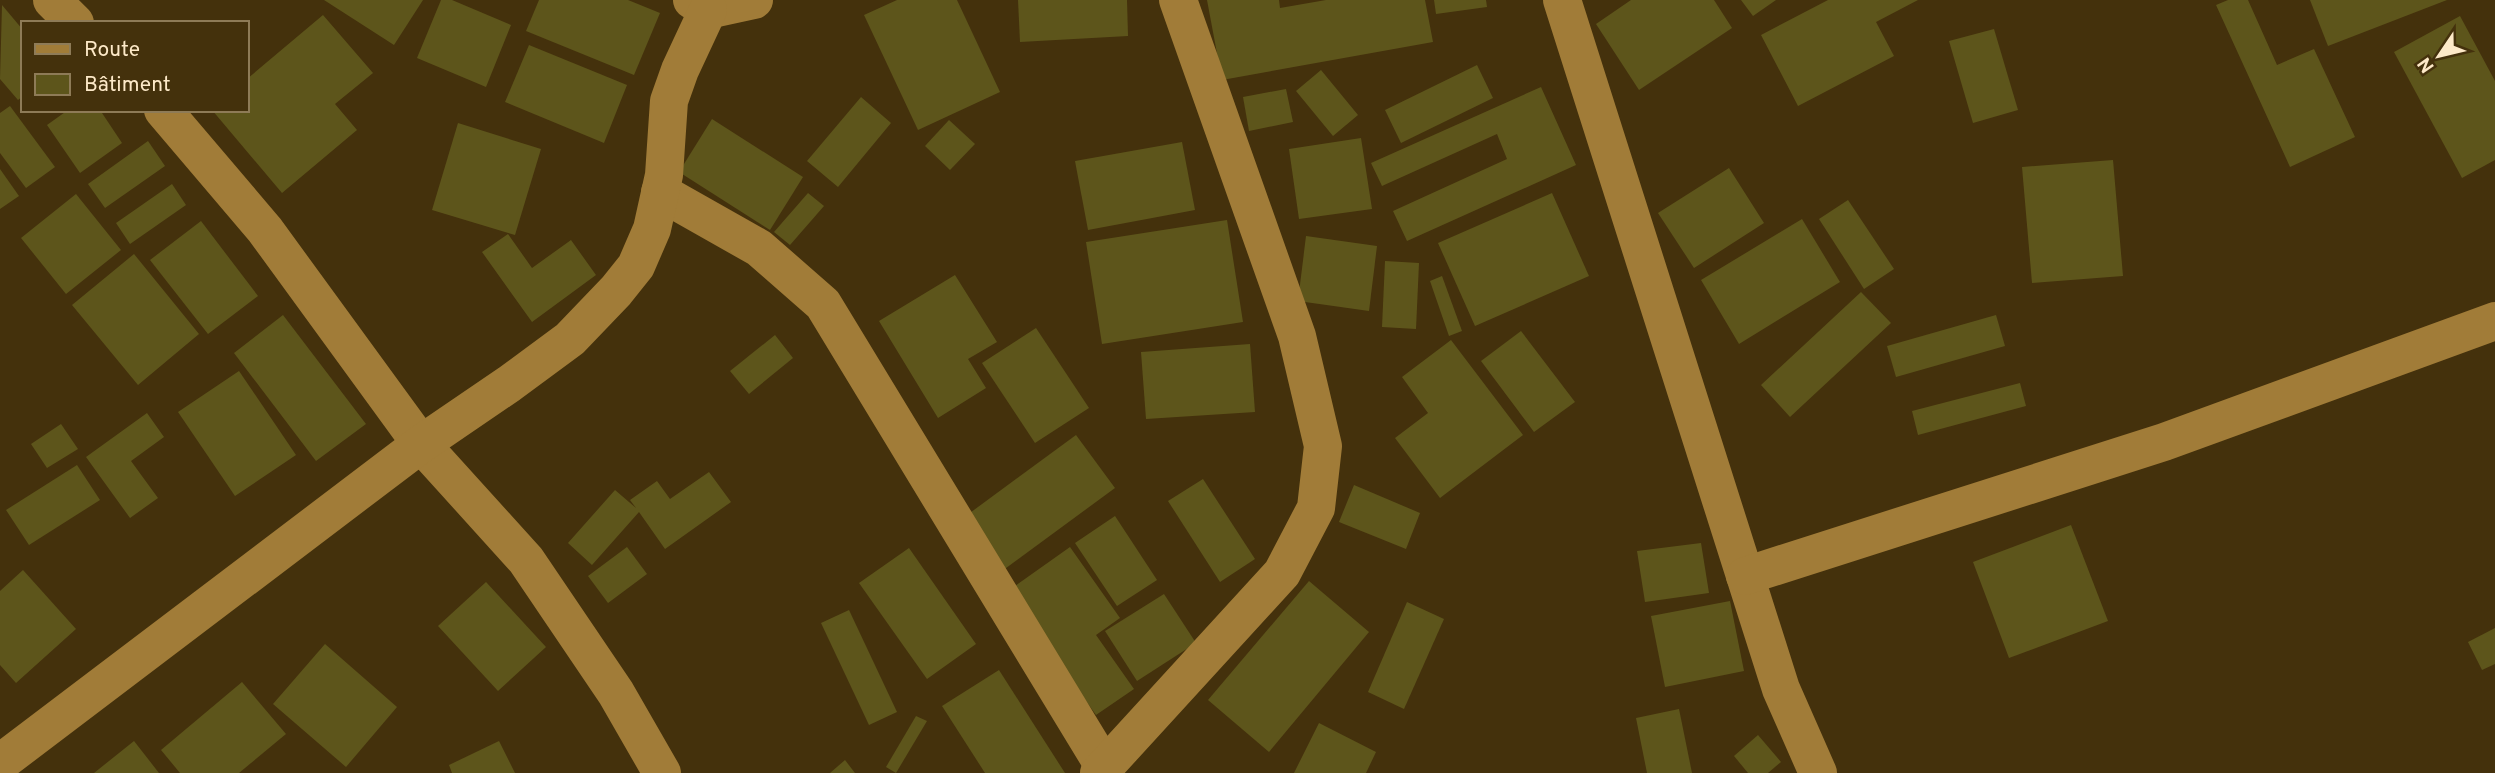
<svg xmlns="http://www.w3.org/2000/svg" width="2495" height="773" font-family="Overpass,sans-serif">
  <rect width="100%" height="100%" fill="#44310c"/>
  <!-- building -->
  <g fill="#5d551b">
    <polygon points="324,0 423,0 394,45"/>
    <polygon points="441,0 452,0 511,25 486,87 417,58"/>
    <polygon points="539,0 628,0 660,13 634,75 526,31"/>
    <polygon points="897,0 957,0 1000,92 918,130 864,15"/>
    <polygon points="1018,0 1127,0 1128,36 1020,42"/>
    <polygon points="1207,0 1279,0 1280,8 1326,0 1425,0 1433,42 1222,80"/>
    <polygon points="1434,0 1486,0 1487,7 1436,14"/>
    <polygon points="1631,0 1714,0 1732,28 1639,90 1596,24"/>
    <polygon points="1741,0 1776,0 1753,16"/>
    <polygon points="1828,0 1918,0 1876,22 1894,56 1798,106 1761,35"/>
    <polygon points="2228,0 2248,0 2277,65 2314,49 2355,137 2290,167 2216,5"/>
    <polygon points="2310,0 2447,0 2328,46"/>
    <polygon points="2,5 23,30 23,96 18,100 0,79"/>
    <polygon points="323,15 373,73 335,104 357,130 282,193 212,110 247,110 247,79"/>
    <polygon points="2460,16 2495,81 2495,160 2462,178 2394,52"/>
    <polygon points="1994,29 2018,110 1973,123 1949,41"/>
    <polygon points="529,45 627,85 604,143 505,102"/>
    <polygon points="1477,65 1493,98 1401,143 1385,110"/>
    <polygon points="1321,70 1358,115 1333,136 1296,91"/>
    <polygon points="1541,87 1576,165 1407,241 1393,211 1507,159 1497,134 1382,186 1371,163"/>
    <polygon points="1286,89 1293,122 1249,131 1243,97"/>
    <polygon points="861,97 891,123 838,187 807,161"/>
    <polygon points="10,106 55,167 26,188 0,153 0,113"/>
    <polygon points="68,110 100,110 122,143 80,173 47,125"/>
    <polygon points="712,119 803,177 770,230 679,172"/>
    <polygon points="949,120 975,144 950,170 925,146"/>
    <polygon points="458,123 541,149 515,235 432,210"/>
    <polygon points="1361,138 1372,209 1299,219 1289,149"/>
    <polygon points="148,141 165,166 105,208 88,184"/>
    <polygon points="1182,142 1195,210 1088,230 1075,161"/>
    <polygon points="2113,160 2123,276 2032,283 2022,167"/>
    <polygon points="1729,168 1764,223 1694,268 1658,213"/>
    <polygon points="0,169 19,196 0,209"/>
    <polygon points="172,184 186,205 130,244 116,223"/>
    <polygon points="808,193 824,206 790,245 774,232"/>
    <polygon points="1552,193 1589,276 1475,326 1438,243"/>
    <polygon points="76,194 121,250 66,294 21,238"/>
    <polygon points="1848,200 1894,269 1864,289 1819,219"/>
    <polygon points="1802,219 1840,282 1739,344 1701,280"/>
    <polygon points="1227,220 1243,322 1102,344 1086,242"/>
    <polygon points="201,221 258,296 208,334 150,260"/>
    <polygon points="508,234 532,268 571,240 596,275 532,322 482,252"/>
    <polygon points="1306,236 1377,246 1369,311 1298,301"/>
    <polygon points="134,254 199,334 138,385 72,305"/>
    <polygon points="1385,261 1419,263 1416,329 1382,327"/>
    <polygon points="955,275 997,342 968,359 986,388 938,418 879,321"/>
    <polygon points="1442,276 1462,331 1449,336 1430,281"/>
    <polygon points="1861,292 1891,323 1790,417 1761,385"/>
    <polygon points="283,315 366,424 316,461 234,353"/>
    <polygon points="1996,315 2005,346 1896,377 1887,346"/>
    <polygon points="1036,328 1089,408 1035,443 982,363"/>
    <polygon points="1521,331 1575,402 1534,432 1481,361"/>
    <polygon points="775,335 793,358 749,394 730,371"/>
    <polygon points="1451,340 1523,435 1440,498 1395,438 1428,413 1402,377"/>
    <polygon points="1250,344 1255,412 1146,419 1141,352"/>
    <polygon points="239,371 296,455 235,496 178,412"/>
    <polygon points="2020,383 2026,406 1918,435 1912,411"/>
    <polygon points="147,413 164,437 131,461 158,498 130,518 86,457"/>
    <polygon points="61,424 78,449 47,468 31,444"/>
    <polygon points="1076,435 1115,488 1002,571 963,518"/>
    <polygon points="77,465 100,500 29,545 6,510"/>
    <polygon points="709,472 731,502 665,549 639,512 592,565 568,543 615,490 636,508 630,500 657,481 670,499"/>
    <polygon points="1203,479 1255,559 1220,582 1168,501"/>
    <polygon points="1354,485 1420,513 1406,549 1339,522"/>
    <polygon points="1115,516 1157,580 1117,606 1075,543"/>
    <polygon points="2071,525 2108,621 2009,658 1973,562"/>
    <polygon points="1701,543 1709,593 1645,602 1637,551"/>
    <polygon points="627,547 647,574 608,603 588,576"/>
    <polygon points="1070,547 1120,618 1096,635 1134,689 1096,715 1008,591"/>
    <polygon points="909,548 976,644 927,679 859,583"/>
    <polygon points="23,570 76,629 16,683 0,665 0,591"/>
    <polygon points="1309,581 1369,632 1269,752 1208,700"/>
    <polygon points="486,582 546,647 498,691 438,626"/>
    <polygon points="1164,594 1196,643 1137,681 1105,631"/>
    <polygon points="1730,601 1744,671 1665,687 1651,616"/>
    <polygon points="1407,602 1444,619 1404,709 1368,692"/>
    <polygon points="849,610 897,712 869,725 821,623"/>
    <polygon points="2495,628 2495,664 2482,670 2468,642"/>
    <polygon points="325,644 397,707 346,767 273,704"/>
    <polygon points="999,670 1065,773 985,773 942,706"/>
    <polygon points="242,682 286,734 239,773 180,773 161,750"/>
    <polygon points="1679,709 1692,773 1647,773 1636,718"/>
    <polygon points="916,716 927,721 896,773 886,767"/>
    <polygon points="1319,723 1376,752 1366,773 1294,773"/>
    <polygon points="1758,735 1781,762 1768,773 1748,773 1734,756"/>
    <polygon points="134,741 159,773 94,773"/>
    <polygon points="499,741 515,773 452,773 449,765"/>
    <polygon points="845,760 855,773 830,773"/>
  </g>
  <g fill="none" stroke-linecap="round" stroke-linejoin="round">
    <!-- street -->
    <g stroke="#a17c38" stroke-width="38">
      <polyline points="52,0 75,23"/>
      <polyline points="692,0 708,10 754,0"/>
      <polyline points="1562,0 1781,689 1818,773"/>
      <polyline points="163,110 265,230 421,444 526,560 616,693 662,773"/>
      <polyline points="660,192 759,248 823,304 1105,768"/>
      <polyline points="1745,576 2164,442 2495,321"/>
      <polyline points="0,763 421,444 509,384 570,339 616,291 636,266 652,229 664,175 669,101 680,70 708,10"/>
      <polyline points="1099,773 1282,573 1316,508 1323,446 1297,336 1178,0"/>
    </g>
  </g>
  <!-- legend -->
  <rect x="21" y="21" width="228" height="91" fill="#44310c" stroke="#8e7b57" stroke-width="2"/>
  <rect x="35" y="44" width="35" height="10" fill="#a17c38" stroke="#8e7b57" stroke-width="2"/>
  <text x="84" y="56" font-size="21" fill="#fde9c8">Route</text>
  <rect x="35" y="74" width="35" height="21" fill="#5d551b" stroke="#8e7b57" stroke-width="2"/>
  <text x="84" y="91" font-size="21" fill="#fde9c8">Bâtiment</text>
  <!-- north arrow -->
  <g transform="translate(2439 56) rotate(235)" stroke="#44310c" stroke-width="5" paint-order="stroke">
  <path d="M0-5L12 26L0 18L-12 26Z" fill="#fde9c8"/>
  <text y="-10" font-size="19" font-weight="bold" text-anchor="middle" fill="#fde9c8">N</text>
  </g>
</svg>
